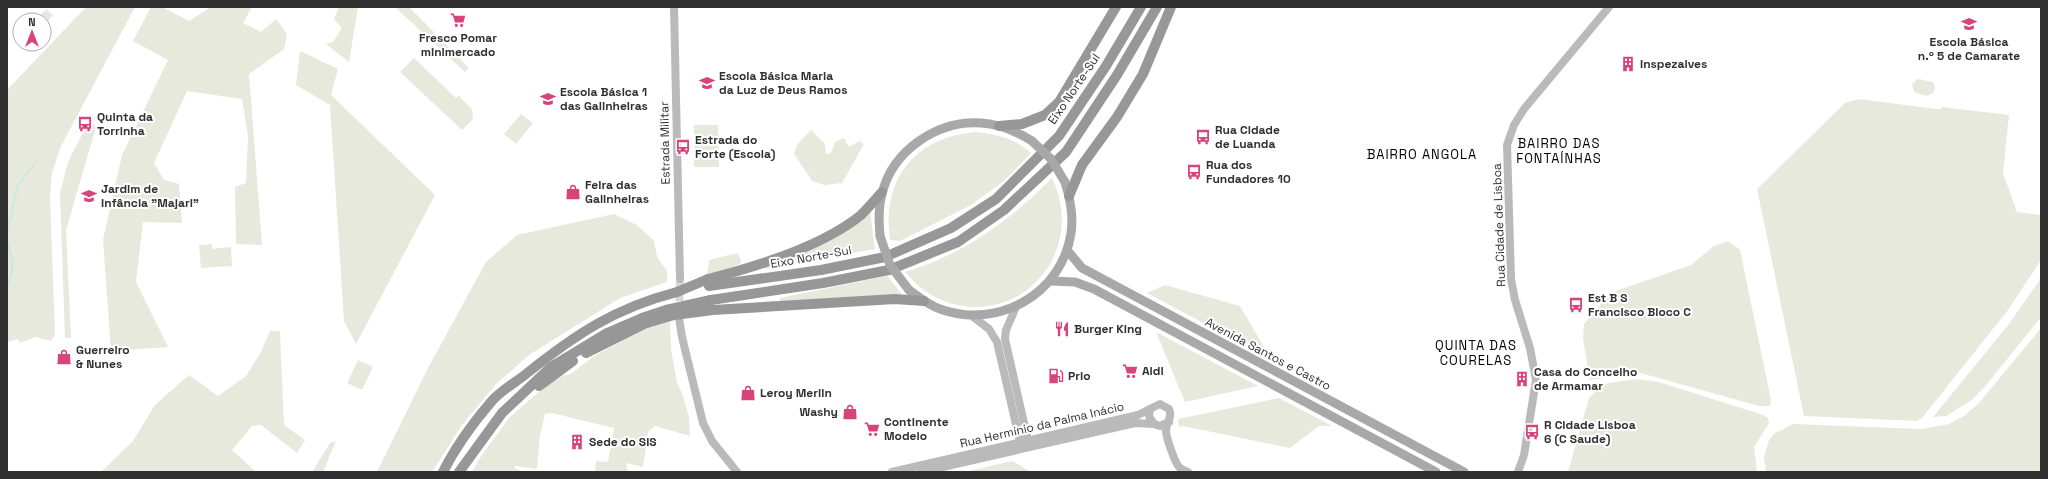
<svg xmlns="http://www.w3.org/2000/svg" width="2048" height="479" font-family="'Space Grotesk',sans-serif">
  <rect width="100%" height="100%" fill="#fff"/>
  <!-- green -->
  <g fill="#e7e9dd">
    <polygon points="86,7 135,7 61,146 52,173 50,197 55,335 51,341 35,337 20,343 18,339 7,342 7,90"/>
    <polygon points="151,7 162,7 189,21 211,7 252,7 243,23 261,32 276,19 287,34 284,49 249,74 262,245 236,244 235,187 246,183 248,136 242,99 187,91 154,163 164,180 179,184 182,223 143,222 136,282 168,347 111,351 103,240 122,155 168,60 133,41"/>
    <polygon points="339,7 358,7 349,62 326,44 333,42 342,28 334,19"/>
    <polygon points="395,7 409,7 469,68 465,72"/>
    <polygon points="46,9 53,15 44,26 44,20 36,20"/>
    <polygon points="300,51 338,69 331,95 435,195 356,344 344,321 330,105 296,85"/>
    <polygon points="414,58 456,98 459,96 472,109 473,119 462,130 400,72"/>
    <polygon points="1918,79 1933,82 1935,88 1933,93 1926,96 1914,92 1912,84"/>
    <polygon points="1859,99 1937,109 1941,109 1942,107 2009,115 2003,173 2017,212 2041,215 2041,260 2008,310 1922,418 1917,421 1804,416 1757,189 1845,103"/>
    <polygon points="521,114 533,123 516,144 504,134"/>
    <polygon points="90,119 96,127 66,230 71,338 65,338 60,193 68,162"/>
    <polygon points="694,125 718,125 719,167 694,167"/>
    <polygon points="811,130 825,144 826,154 831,153 835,142 844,138 848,146 853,145 859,141 864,144 842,183 825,185 812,181 794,154 797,145"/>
    <path d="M976 132C997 134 1016 139 1031 153L1004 181 971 205 900 241 890 240C881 179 915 137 976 132Z"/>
    <path d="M1052 178C1090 257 1011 337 933 296 922 290 913 281 905 272 961 256 1012 219 1052 178Z"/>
    <polygon points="870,210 875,249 765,269 764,267"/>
    <polygon points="614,214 637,225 654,241 657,257 667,271 667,282 620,298 529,355 497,383 462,425 432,472 377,472 427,370 486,262 517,235"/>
    <polygon points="1728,241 1740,250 1771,400 1770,406 1759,406 1637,372 1618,370 1599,379 1590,380 1583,339 1584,324 1602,303 1616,291 1691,265 1714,246"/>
    <polygon points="212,244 212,249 231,247 232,266 201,268 199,245"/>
    <polygon points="738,253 741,261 740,264 716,273 707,274 709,260"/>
    <polygon points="887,276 902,294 780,301 780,298"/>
    <polygon points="2041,278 2041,317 1987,384 1972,400 1946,416 1933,417 2009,324"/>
    <polygon points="1165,285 1240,306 1271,359 1147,293"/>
    <polygon points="670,322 671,349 677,383 682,393 689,417 690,436 655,426 648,432 643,467 626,463 628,472 595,472 596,461 608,462 614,428 552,413 545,414 540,436 537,469 515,466 515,468 522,472 472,472 481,456 510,417 558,375 569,375 596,355 640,331"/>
    <polygon points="2041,328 2041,472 1766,472 1764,457 1769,440 1774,434 1793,424 1922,429 1949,424 1964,416 1979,403"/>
    <polygon points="270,331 280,331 284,425 305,440 297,453 261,425 252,426 232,450 256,472 101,472 133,441 155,405 189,375 218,396 246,376 260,354"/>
    <polygon points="1156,332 1258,386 1185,402"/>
    <polygon points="358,360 373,367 362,390 347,383"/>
    <polygon points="1637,379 1659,382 1763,415 1768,418 1769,423 1754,447 1757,472 1568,472 1589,398 1600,387 1608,383"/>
    <polygon points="1279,398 1332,426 1319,426 1290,448 1183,426 1179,427 1178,419"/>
    <polygon points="336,441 323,472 312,472 330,443"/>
    <polygon points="1012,461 1031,472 965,472"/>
  </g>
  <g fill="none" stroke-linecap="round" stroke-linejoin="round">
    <!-- stream -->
    <g stroke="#cbe6e8" stroke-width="2">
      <polyline points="7,231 18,185 36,162"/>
      <path d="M7 241C12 255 16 272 7 285"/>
    </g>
    <!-- secondary-tunnel -->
    <polyline stroke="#d6d6d6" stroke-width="8" stroke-dasharray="8 4" stroke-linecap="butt" points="679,313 680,279"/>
    <!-- secondary -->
    <g stroke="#bababa" stroke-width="8">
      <polyline points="674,7 680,279"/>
      <polyline points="1016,307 1006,330 1005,339 1029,445"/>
      <polyline points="972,316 989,329 997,342 1021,446"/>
      <polyline points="679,318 682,337 703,423 712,441 737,472"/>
      <path d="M1169 422 1160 426 1154 424 1149 416 1150 409 1160 404 1169 409C1173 418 1166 422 1166 431 1166 437 1175 463 1179 467 1181 469 1185 471 1188 472"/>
      <polyline points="892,472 1138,415 1150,409"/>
      <polyline points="921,472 1135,423 1154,424"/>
      <polyline points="1518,472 1524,455 1536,380 1530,348 1515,300 1511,279 1507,145 1514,125 1524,109 1609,7"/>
    </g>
    <!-- primary -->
    <g stroke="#a8a8a8" stroke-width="9">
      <path d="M880 236C879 221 878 208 882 194 892 151 937 120 981 123 1000 124 1016 131 1032 141"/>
      <polyline points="1067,250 1082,268 1464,472"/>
      <polyline points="1050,281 1075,282 1094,289 1436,472"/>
      <path d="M909 290C919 297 928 305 940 309 998 330 1062 294 1071 233 1074 215 1070 198 1065 182"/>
    </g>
    <!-- highway -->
    <g stroke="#979797" stroke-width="10">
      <polyline points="999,126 1022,124 1045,115 1059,102 1116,7"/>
      <polyline points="1069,196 1082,165 1117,117 1143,74 1171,7"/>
      <path d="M708 279C755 267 823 246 861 215 868 208 875 200 882 192"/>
      <polyline points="709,286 821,270 885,257 951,228 996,199 1059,136 1106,66 1141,7"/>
      <polyline points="711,300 823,283 889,270 958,242 1004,210 1066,152 1117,75 1157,7"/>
      <polyline points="713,310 895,299 924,301"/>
      <polyline points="586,353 644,324"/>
      <polyline points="539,386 573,361"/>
      <path d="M443 472C455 448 473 423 491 402 500 391 515 383 526 374 576 334 615 308 677 292"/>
      <polyline points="459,472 502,413 551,367 607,333 642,318"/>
    </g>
    <!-- primary-bridge -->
    <g stroke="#a8a8a8" stroke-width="9">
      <polyline points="1032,141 1051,159 1065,182"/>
      <polyline points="880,236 890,265 909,290"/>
    </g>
    <!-- highway-bridge -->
    <g stroke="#979797" stroke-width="10">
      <polyline points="677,292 708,279"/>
      <polyline points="642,318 666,310 711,300"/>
      <polyline points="644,324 674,315 713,310"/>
    </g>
  </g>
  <!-- icons -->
  <defs>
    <g id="supermarket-bare" transform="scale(1.2)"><path d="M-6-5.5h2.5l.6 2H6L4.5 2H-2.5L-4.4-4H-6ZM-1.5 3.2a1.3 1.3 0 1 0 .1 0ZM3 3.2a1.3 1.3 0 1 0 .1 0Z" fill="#d7437b" stroke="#fff" stroke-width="2.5" paint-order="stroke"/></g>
    <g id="school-bare" transform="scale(1.2)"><path d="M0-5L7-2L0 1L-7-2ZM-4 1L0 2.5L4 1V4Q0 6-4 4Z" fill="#d7437b" stroke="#fff" stroke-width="2.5" paint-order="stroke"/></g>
    <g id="building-bare" transform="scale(1.2)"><path d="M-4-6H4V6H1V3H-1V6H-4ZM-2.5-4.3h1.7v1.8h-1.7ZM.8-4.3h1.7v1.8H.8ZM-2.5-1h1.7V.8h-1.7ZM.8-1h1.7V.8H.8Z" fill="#d7437b" stroke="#fff" stroke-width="2.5" paint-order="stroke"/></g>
    <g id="bus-bare" transform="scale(1.2)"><path d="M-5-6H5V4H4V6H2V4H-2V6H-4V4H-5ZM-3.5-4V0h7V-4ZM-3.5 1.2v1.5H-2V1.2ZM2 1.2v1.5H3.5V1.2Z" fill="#d7437b" stroke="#fff" stroke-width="2.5" paint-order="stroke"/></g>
    <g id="shop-bare" transform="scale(1.2)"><path d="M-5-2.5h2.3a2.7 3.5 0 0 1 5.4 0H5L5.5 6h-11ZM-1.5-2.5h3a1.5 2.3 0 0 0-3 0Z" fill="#d7437b" stroke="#fff" stroke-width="2.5" paint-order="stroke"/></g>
    <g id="restaurant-bare" transform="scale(1.2)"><path d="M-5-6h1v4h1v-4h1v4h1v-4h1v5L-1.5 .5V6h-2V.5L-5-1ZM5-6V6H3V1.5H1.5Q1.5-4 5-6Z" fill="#d7437b" stroke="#fff" stroke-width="2.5" paint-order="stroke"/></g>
    <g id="fuel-bare" transform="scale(1.2)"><path d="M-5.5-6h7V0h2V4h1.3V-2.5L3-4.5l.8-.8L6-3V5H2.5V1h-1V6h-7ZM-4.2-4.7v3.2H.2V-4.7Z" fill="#d7437b" stroke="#fff" stroke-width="2.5" paint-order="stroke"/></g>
  </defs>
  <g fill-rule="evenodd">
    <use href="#supermarket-bare" x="458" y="20"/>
    <use href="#school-bare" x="1969" y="24"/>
    <use href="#building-bare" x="1628" y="64"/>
    <use href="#school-bare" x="707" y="83"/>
    <use href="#school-bare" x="548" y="99"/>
    <use href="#bus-bare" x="85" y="124"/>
    <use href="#bus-bare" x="1203" y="137"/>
    <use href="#bus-bare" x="683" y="147"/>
    <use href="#bus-bare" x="1194" y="172"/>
    <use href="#shop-bare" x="573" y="192"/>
    <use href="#school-bare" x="89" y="196"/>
    <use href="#bus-bare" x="1576" y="305"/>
    <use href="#restaurant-bare" x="1062" y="329"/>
    <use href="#shop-bare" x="64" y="357"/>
    <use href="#supermarket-bare" x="1130" y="371"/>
    <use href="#fuel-bare" x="1056" y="376"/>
    <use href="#building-bare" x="1522" y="379"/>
    <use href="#shop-bare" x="748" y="393"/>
    <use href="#shop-bare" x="850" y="412"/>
    <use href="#supermarket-bare" x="872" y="429"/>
    <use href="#bus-bare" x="1532" y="432"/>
    <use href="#building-bare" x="577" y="442"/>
  </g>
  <g text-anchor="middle" stroke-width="4" stroke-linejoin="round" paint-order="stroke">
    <!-- poi labels -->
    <g font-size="12" font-weight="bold" fill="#303030" stroke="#fff" text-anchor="start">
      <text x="458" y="42" text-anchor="middle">Fresco Pomar<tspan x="458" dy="14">minimercado</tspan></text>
      <text x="1969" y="46" text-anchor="middle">Escola Básica<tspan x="1969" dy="14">n.º 5 de Camarate</tspan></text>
      <text x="1640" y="68">Inspezalves</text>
      <text x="719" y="80">Escola Básica Maria<tspan x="719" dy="14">da Luz de Deus Ramos</tspan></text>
      <text x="560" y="96">Escola Básica 1<tspan x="560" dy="14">das Galinheiras</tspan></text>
      <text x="97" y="121">Quinta da<tspan x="97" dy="14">Torrinha</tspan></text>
      <text x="1215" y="134">Rua Cidade<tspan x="1215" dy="14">de Luanda</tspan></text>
      <text x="695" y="144">Estrada do<tspan x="695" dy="14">Forte (Escola)</tspan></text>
      <text x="1206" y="169">Rua dos<tspan x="1206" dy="14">Fundadores 10</tspan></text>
      <text x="585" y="189">Feira das<tspan x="585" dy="14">Galinheiras</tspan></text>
      <text x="101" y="193">Jardim de<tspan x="101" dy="14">Infância "Majari"</tspan></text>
      <text x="1588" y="302">Est B S<tspan x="1588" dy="14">Francisco Bloco C</tspan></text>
      <text x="1074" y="333">Burger King</text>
      <text x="76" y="354">Guerreiro<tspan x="76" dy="14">&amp; Nunes</tspan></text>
      <text x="1142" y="375">Aldi</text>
      <text x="1534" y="376">Casa do Concelho<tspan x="1534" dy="14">de Armamar</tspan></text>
      <text x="1068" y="380">Prio</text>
      <text x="760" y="397">Leroy Merlin</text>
      <text x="838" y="416" text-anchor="end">Washy</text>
      <text x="884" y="426">Continente<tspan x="884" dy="14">Modelo</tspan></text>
      <text x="1544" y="429">R Cidade Lisboa<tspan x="1544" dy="14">6 (C Saude)</tspan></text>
      <text x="589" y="446">Sede do SIS</text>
    </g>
    <!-- street labels -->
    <g font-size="12" fill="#303030" stroke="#fff">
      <text transform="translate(1074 89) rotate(-56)" y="4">Eixo Norte-Sul</text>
      <text transform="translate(665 143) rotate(-91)" y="4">Estrada Militar</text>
      <text transform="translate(1499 225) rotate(-92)" y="4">Rua Cidade de Lisboa</text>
      <text transform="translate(811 257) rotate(-10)" y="4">Eixo Norte-Sul</text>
      <text transform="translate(1268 354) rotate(28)" y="4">Avenida Santos e Castro</text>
      <text transform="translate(1042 425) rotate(-13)" y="4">Rua Hermínio da Palma Inácio</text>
    </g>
    <!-- neighbourhood labels -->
    <g font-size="13" letter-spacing="1" fill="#000" stroke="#fff">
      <text x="1559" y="148">BAIRRO DAS<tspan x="1559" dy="15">FONTAÍNHAS</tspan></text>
      <text x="1422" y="159">BAIRRO ANGOLA</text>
      <text x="1476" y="350">QUINTA DAS<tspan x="1476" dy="15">COURELAS</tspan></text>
    </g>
  </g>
  <!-- border -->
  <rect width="2048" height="479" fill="none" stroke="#303030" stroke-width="16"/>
  <!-- north arrow -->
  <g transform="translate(32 32)"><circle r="19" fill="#ffffff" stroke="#acacac"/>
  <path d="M0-3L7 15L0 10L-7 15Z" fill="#d7437b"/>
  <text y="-6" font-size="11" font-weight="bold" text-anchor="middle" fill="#303030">N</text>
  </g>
</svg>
